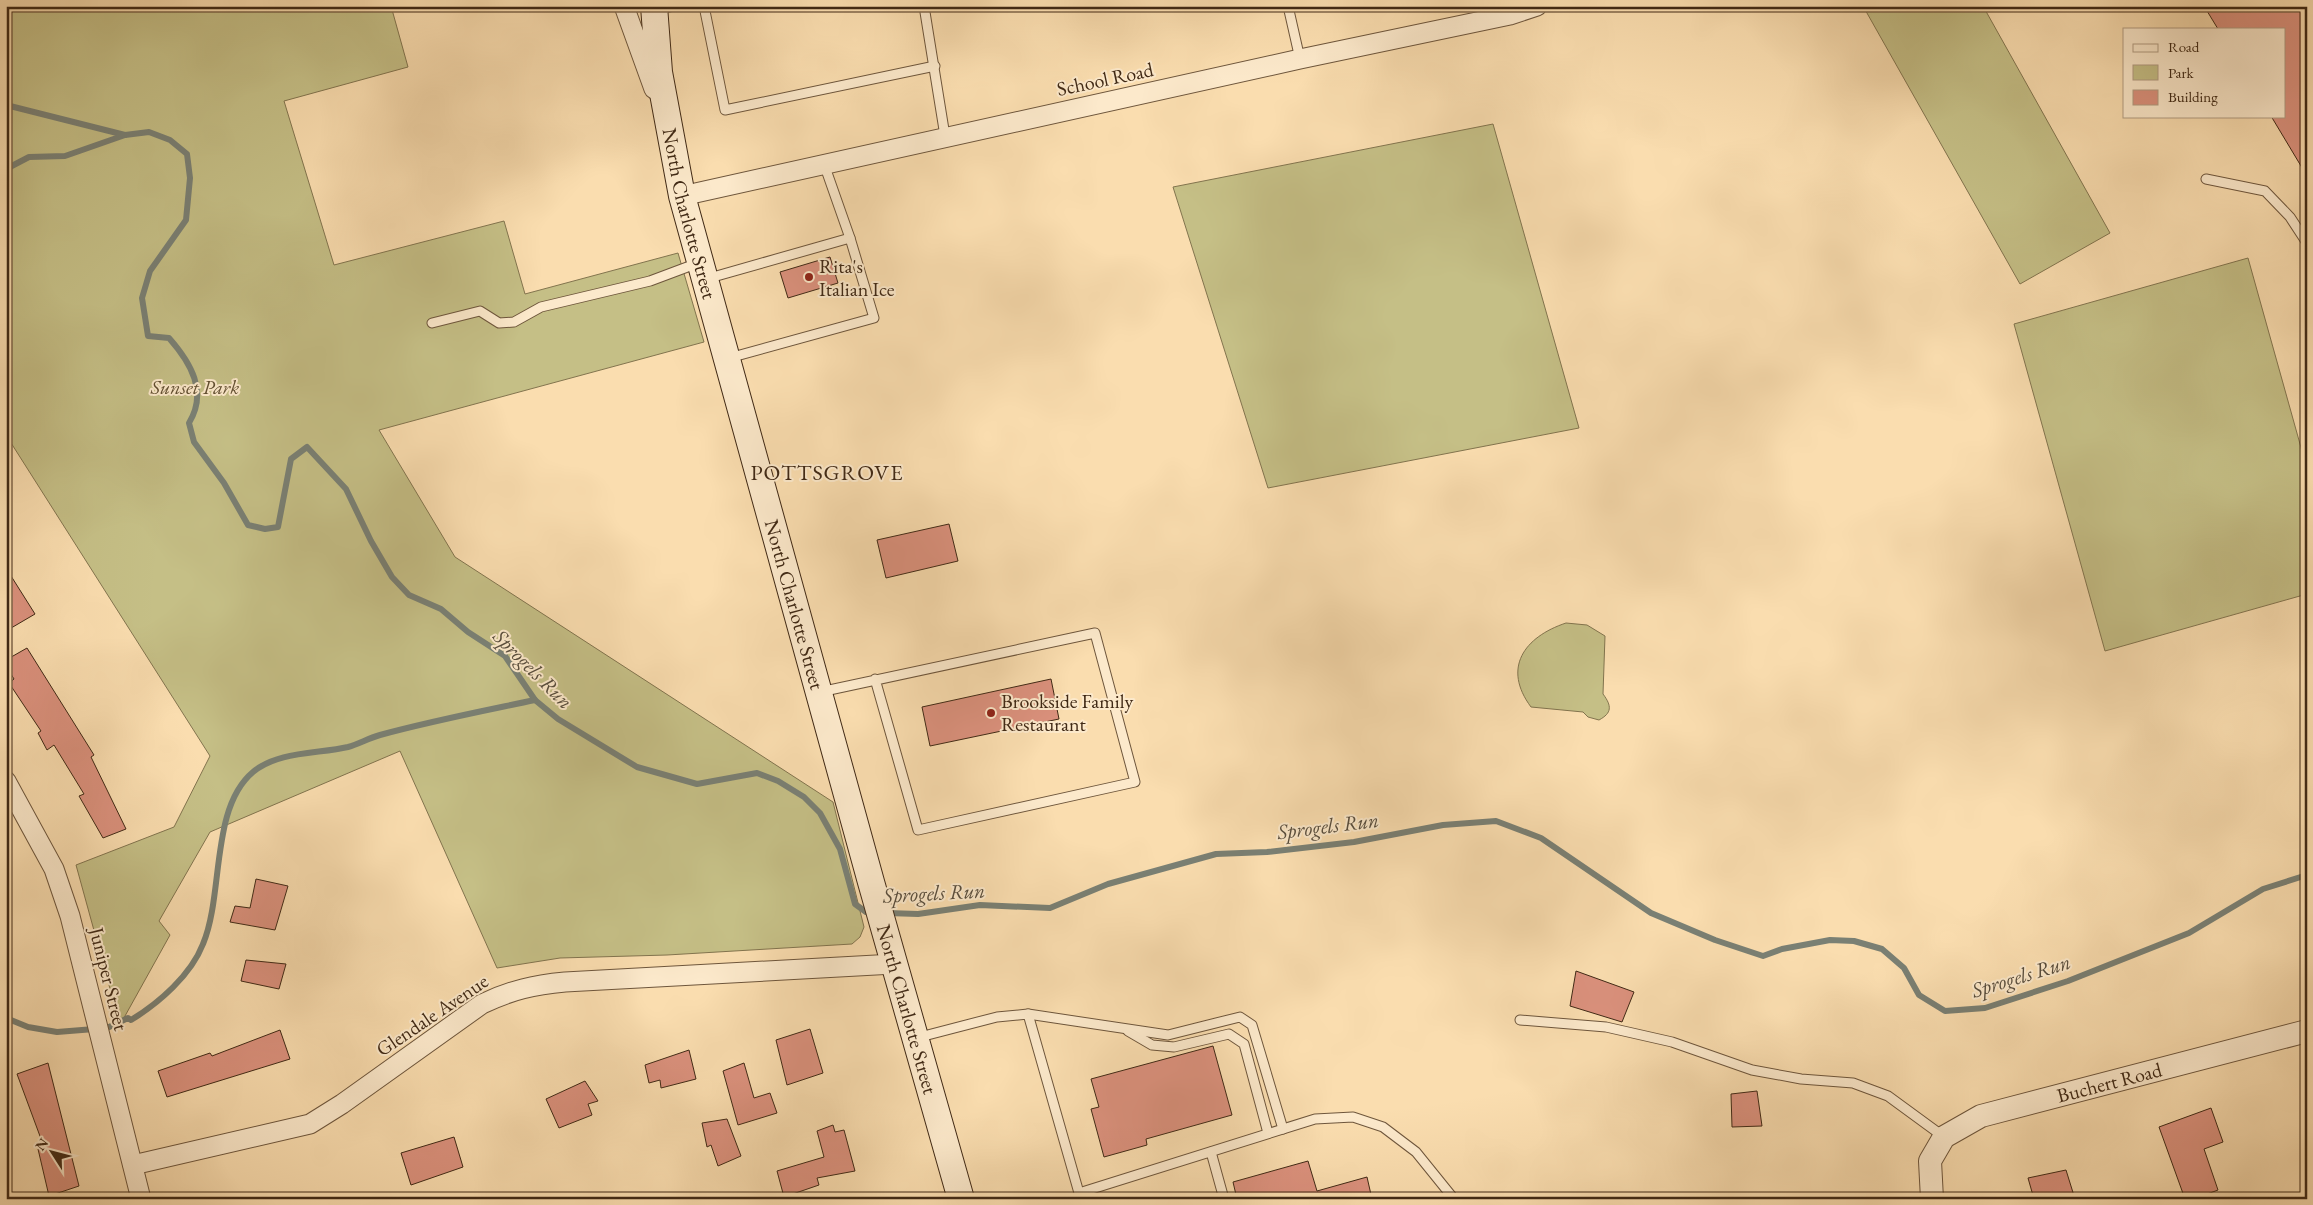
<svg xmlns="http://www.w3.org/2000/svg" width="2313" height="1205" font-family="'EB Garamond',serif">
  <rect width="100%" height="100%" fill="#faddaf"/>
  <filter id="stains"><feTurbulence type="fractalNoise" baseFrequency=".004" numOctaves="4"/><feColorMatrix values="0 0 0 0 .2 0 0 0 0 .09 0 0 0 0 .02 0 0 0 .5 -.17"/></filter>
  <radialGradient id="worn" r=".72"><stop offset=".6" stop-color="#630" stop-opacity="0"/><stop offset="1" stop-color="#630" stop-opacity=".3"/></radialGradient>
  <!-- green -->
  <g fill="#c5bf86" stroke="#82744e">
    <polygon points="6,6 391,6 408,67 284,101 334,265 504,221 525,294 678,253 704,342 379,430 455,557 833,802 864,927 860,937 852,944 667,955 560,958 497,968 400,751 210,832 159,921 170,935 120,1025 76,865 174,827 210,756 6,435"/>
    <polygon points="1863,6 1983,6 2110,233 2020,284"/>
    <polygon points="1493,124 1579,428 1268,488 1173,187"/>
    <polygon points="2248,258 2307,469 2307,594 2105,651 2014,324"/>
    <path d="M1566 623 1587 625 1605 636 1603 694C1612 706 1612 713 1599 720L1588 717 1583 712 1531 707C1502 668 1524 637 1566 623Z"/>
  </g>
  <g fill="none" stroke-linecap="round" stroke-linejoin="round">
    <!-- stream -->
    <g stroke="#7a8074" stroke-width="6">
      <polyline points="6,108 10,106 125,135"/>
      <path d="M6 169 29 157 65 156 125 135 149 132 170 140 187 154 190 178 186 220 150 271 142 298 148 336 169 338C191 363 208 392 189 423L194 442 224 483 248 525 265 529 278 527 291 459 307 447 346 489 371 541 392 577 409 595 441 609 468 632 505 656 535 700 558 719 637 767 697 784 757 773 778 781 804 797 820 813 840 849 855 904 866 912H874"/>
      <polyline points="887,913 918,914 980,905 1050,908 1108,884 1216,854 1267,852 1354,842 1443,825 1496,821 1541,838 1651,913 1715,940 1763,956 1782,949 1830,940 1854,941 1882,949 1904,968 1919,995 1945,1011 1985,1008 2068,981 2189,933 2263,889 2307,875"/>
      <path d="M6 1018 28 1027 57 1032 107 1028 128 1018 131 1020C159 1003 191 975 203 944 224 894 210 808 253 772 278 751 318 754 348 747 359 744 369 738 380 735 431 721 483 711 535 700"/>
    </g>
  </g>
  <!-- building -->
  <g fill="#db917d" stroke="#402915">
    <polygon points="2204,6 2307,6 2307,176 2271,116 2284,116 2284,29 2218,29"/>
    <polygon points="830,257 838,283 788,298 780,272"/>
    <polygon points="949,524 958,561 886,578 877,540"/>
    <polygon points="6,568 35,614 6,631"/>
    <polygon points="27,648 94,755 91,757 126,829 103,838 79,796 84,794 54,745 47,750 38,733 41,731 9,683 14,679 6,666 6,660"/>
    <polygon points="1051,679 1059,719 930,746 922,707"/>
    <polygon points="256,879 288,886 275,930 230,922 235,906 250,908"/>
    <polygon points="246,960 286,964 279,989 241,981"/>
    <polygon points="1576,971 1634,992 1622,1022 1570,1006"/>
    <polygon points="810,1029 823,1073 787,1085 776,1040"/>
    <polygon points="280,1030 290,1059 167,1097 158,1071 210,1053 212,1056"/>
    <polygon points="1213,1046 1232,1115 1146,1139 1147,1145 1104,1157 1091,1109 1099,1107 1091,1079"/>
    <polygon points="689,1050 696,1079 661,1088 660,1080 649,1083 645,1065"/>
    <polygon points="48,1063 79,1186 49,1196 38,1149 44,1147 17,1074"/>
    <polygon points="744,1063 754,1098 770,1093 777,1113 738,1125 723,1071"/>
    <polygon points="585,1081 598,1101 588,1104 592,1115 559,1128 546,1099"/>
    <polygon points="1757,1091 1762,1126 1732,1127 1731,1094"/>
    <polygon points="2211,1108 2223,1142 2204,1149 2218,1190 2194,1199 2185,1199 2159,1127"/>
    <polygon points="727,1119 741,1156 718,1166 711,1145 707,1147 702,1123"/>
    <polygon points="833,1125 835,1132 844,1130 855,1171 817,1178 819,1185 784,1197 777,1171 824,1157 817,1131"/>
    <polygon points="454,1137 463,1167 411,1185 401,1153"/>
    <polygon points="1308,1161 1317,1191 1367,1177 1372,1199 1237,1199 1233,1182"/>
    <polygon points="2066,1170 2075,1199 2034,1199 2028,1178"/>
  </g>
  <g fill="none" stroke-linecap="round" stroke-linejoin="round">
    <!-- service casing -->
    <g stroke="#6e563c" stroke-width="11">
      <g id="service">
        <polyline points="704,6 725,110 935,66"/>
        <polyline points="924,6 945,136"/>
        <polyline points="1288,6 1300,59"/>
        <polyline points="657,10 674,6"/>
        <polyline points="2206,179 2265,191 2290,217 2307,243"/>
        <polyline points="706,279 850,238"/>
        <polyline points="432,323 480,311 499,323 514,322 541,307 650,281 698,263"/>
        <polyline points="729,358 874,318 850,238 824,164"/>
        <polyline points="820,692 1095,633 1135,782 918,830 875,679"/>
        <polyline points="1028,1014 1168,1035 1240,1017 1252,1025 1283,1129"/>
        <polyline points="1520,1020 1606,1027 1672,1042 1752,1070 1801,1079 1853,1083 1888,1096 1944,1137"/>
        <polyline points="1128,1031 1152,1045 1174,1047 1229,1034 1244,1044 1268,1133"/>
        <polyline points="916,1038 997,1017 1028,1014 1079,1193 1315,1119 1353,1117 1383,1127 1416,1152 1454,1199"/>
        <polyline points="1211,1152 1224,1199"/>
      </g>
    </g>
    <!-- minor casing -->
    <g stroke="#6e563c" stroke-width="21">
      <g id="minor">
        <polyline points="624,6 654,89"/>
        <polyline points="682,196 1300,59 1510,15 1537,6"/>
        <polyline points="6,781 54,869 70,916 141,1199"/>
        <path d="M133 1165 310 1124 342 1104 482 1004C511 990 534 985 565 982L894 964"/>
      </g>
    </g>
    <!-- tertiary casing -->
    <g stroke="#6e563c" stroke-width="24">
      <g id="tertiary">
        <path id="s1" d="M1932 1199 1930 1161 1944 1137 1981 1116 2307 1031"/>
      </g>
    </g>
    <!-- secondary casing -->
    <g stroke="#402915" stroke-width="28">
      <g id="secondary">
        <path id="s2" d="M654 6 659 72 682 196 871 882 961 1199"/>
      </g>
    </g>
    <!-- service -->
    <use href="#service" stroke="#fce9cb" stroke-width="9"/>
    <!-- minor -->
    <use href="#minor" stroke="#fce9cb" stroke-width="19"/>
    <!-- tertiary -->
    <use href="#tertiary" stroke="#fce9cb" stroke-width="22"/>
    <!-- secondary -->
    <use href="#secondary" stroke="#fce9cb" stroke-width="26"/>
  </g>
  <!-- markers -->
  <g fill="#8f2418" stroke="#fce9cb" stroke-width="2">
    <circle cx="809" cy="277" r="5"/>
    <circle cx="991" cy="713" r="5"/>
  </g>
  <g text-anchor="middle" stroke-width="4" stroke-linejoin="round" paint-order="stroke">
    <!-- street labels -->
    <g font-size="20" fill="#402915" stroke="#fce9cb">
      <text transform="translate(1105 79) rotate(-12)" y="7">School Road</text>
      <text dy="7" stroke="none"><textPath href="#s2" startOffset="211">North Charlotte Street</textPath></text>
      <text dy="7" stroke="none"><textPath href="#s2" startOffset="616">North Charlotte Street</textPath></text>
      <text transform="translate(109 979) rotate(76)" y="7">Juniper Street</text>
      <text dy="7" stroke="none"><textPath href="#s2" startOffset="1036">North Charlotte Street</textPath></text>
      <text transform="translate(432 1015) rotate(-34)" y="7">Glendale Avenue</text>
      <text dy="7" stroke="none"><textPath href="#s1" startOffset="241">Buchert Road</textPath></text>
    </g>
    <!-- poi labels -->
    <g font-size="20" fill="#402915" stroke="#fce9cb" text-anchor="start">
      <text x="819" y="273">Rita's<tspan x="819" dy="23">Italian Ice</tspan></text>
      <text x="1001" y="708">Brookside Family<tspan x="1001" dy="23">Restaurant</tspan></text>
    </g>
    <!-- park labels -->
    <g font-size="20" font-style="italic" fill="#614e31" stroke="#fce9cb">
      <text x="195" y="394">Sunset Park</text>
    </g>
    <!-- water labels -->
    <g font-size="21" font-style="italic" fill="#584d3d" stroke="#fce9cb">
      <text transform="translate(533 669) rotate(45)" y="7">Sprogels Run</text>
      <text transform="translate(1328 826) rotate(-7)" y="7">Sprogels Run</text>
      <text transform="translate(934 893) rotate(-3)" y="7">Sprogels Run</text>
      <text transform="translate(2021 976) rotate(-17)" y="7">Sprogels Run</text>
    </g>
    <!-- quarter labels -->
    <g font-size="22" letter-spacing="1" fill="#402915" stroke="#fce9cb">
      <text x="827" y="480">POTTSGROVE</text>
    </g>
  </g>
  <!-- margin -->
  <rect width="2313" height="1205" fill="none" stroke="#faddaf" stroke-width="25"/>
  <rect x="8" y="8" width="2298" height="1190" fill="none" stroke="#402915" stroke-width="2.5"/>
  <rect x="12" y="12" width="2288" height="1180" fill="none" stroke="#402915"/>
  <!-- legend -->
  <rect x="2123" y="28" width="162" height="90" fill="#fce9cb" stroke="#b19c82"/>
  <rect x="2133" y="44" width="25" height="8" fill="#fce9cb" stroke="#b19c82"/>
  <text x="2168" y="52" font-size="15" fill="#402915">Road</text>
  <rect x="2133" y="65" width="25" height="15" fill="#c5bf86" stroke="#b19c82"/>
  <text x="2168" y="78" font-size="15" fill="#402915">Park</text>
  <rect x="2133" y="90" width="25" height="15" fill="#db917d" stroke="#b19c82"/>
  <text x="2168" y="102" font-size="15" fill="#402915">Building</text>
  <!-- north arrow -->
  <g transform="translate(52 1152) rotate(306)" stroke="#fce9cb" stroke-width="4" paint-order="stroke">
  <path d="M0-4L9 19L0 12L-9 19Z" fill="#402915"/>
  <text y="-8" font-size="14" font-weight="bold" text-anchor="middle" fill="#402915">N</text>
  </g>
  <rect width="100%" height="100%" filter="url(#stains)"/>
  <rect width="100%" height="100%" fill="url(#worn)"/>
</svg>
